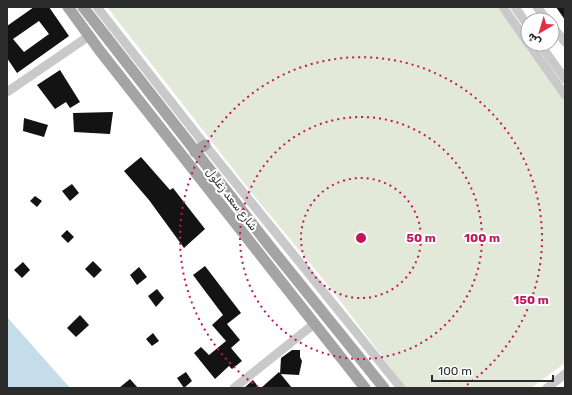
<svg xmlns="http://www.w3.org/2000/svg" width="572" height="395" font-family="Rubik,'Noto Naskh Arabic',sans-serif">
  <rect width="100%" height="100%" fill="#fff"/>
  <!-- green -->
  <polygon fill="#e2e9d9" points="107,7 498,7 565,102 565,363 531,388 406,388 332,290 251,192"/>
  <!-- water -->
  <polygon fill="#c5dce9" points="7,317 70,388 7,388"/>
  <!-- building -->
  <g fill="#131313" fill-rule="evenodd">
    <path d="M34 7H49L69 36 17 73 7 58V26ZM39 21 49 34 24 52 13 39Z"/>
    <polygon points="556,7 565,7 565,20"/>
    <polygon points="60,70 80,102 70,108 66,102 55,109 37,85"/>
    <polygon points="113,112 110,134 74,132 73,113"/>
    <polygon points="24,118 48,125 44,137 23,131"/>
    <polygon points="141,157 170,190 173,188 205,229 184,248 149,200 124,171"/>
    <polygon points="72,184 79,193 70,201 62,191"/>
    <polygon points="35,196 42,201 37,207 30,201"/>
    <polygon points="67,230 74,237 68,243 61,236"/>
    <polygon points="93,261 102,270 94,278 85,269"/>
    <polygon points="23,262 30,270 22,278 14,270"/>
    <polygon points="205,266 241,313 227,324 240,340 231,348 242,361 232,369 229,366 215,379 194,353 201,347 209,355 226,341 212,325 223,315 193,275"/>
    <polygon points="139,267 147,277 137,285 130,275"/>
    <polygon points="157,289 164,298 156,307 148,296"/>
    <polygon points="80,315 89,325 76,337 67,328"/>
    <polygon points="153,333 159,341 152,346 146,339"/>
    <polygon points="292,350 300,350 300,357 302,361 299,375 280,374 281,358"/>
    <polygon points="186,372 192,381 184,388 177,378"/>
    <polygon points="279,372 292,388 261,388"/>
    <polygon points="130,379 138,388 119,388"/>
    <polygon points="253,380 259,388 244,388"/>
  </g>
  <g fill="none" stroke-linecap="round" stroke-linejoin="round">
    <!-- minor -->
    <g stroke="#c9c9c9" stroke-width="9">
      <polyline points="97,7 205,145 401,388"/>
      <polyline points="503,7 528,43"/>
      <polyline points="515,7 528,26"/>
      <polyline points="537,7 547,20"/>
      <polyline points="552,26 565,42"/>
      <polyline points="529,44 565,95"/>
      <polyline points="540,44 565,79"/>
      <polyline points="7,92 89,36"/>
      <polyline points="234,388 314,324"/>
      <polyline points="547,388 565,374"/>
    </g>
    <!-- major -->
    <g stroke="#a4a4a4" stroke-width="11">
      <polyline points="68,7 100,51 365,388"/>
      <polyline points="83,7 271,248 384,388"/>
      <polyline points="195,152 205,145"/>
    </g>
  </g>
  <!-- distance rings -->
  <g fill="none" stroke="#c2185b" stroke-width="2" stroke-dasharray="2 4">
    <circle cx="361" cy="238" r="60"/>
    <circle cx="361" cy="238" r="121"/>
    <path d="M258 387A181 181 0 1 1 464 387"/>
  </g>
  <g text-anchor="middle" stroke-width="4" stroke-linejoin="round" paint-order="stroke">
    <!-- street labels -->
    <g font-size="11" fill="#2c2c2c" stroke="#fff">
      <text transform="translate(232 199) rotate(52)" y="4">شارع سعد زغلول</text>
    </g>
  </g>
  <circle cx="361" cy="238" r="6" fill="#c2185b" stroke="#fff" stroke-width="2"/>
  <g font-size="12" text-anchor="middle" font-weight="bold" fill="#c2185b" stroke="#fff" stroke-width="4" stroke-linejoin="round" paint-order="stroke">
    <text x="421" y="242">50 m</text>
    <text x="482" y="242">100 m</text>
    <text x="531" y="304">150 m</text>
  </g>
  <!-- border -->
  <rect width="572" height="395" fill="none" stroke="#2c2c2c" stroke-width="16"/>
  <!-- north arrow -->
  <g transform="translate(540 32) rotate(218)"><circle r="19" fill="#ffffff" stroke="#ababab"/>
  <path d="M0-3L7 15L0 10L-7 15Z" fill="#e13043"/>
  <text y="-6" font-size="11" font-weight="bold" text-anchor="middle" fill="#2c2c2c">ش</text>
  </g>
  <!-- scale -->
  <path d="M432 375v6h121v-6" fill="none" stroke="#2c2c2c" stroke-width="2"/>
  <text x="438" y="375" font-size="12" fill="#2c2c2c" stroke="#ffffff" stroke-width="3" paint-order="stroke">100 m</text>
</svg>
